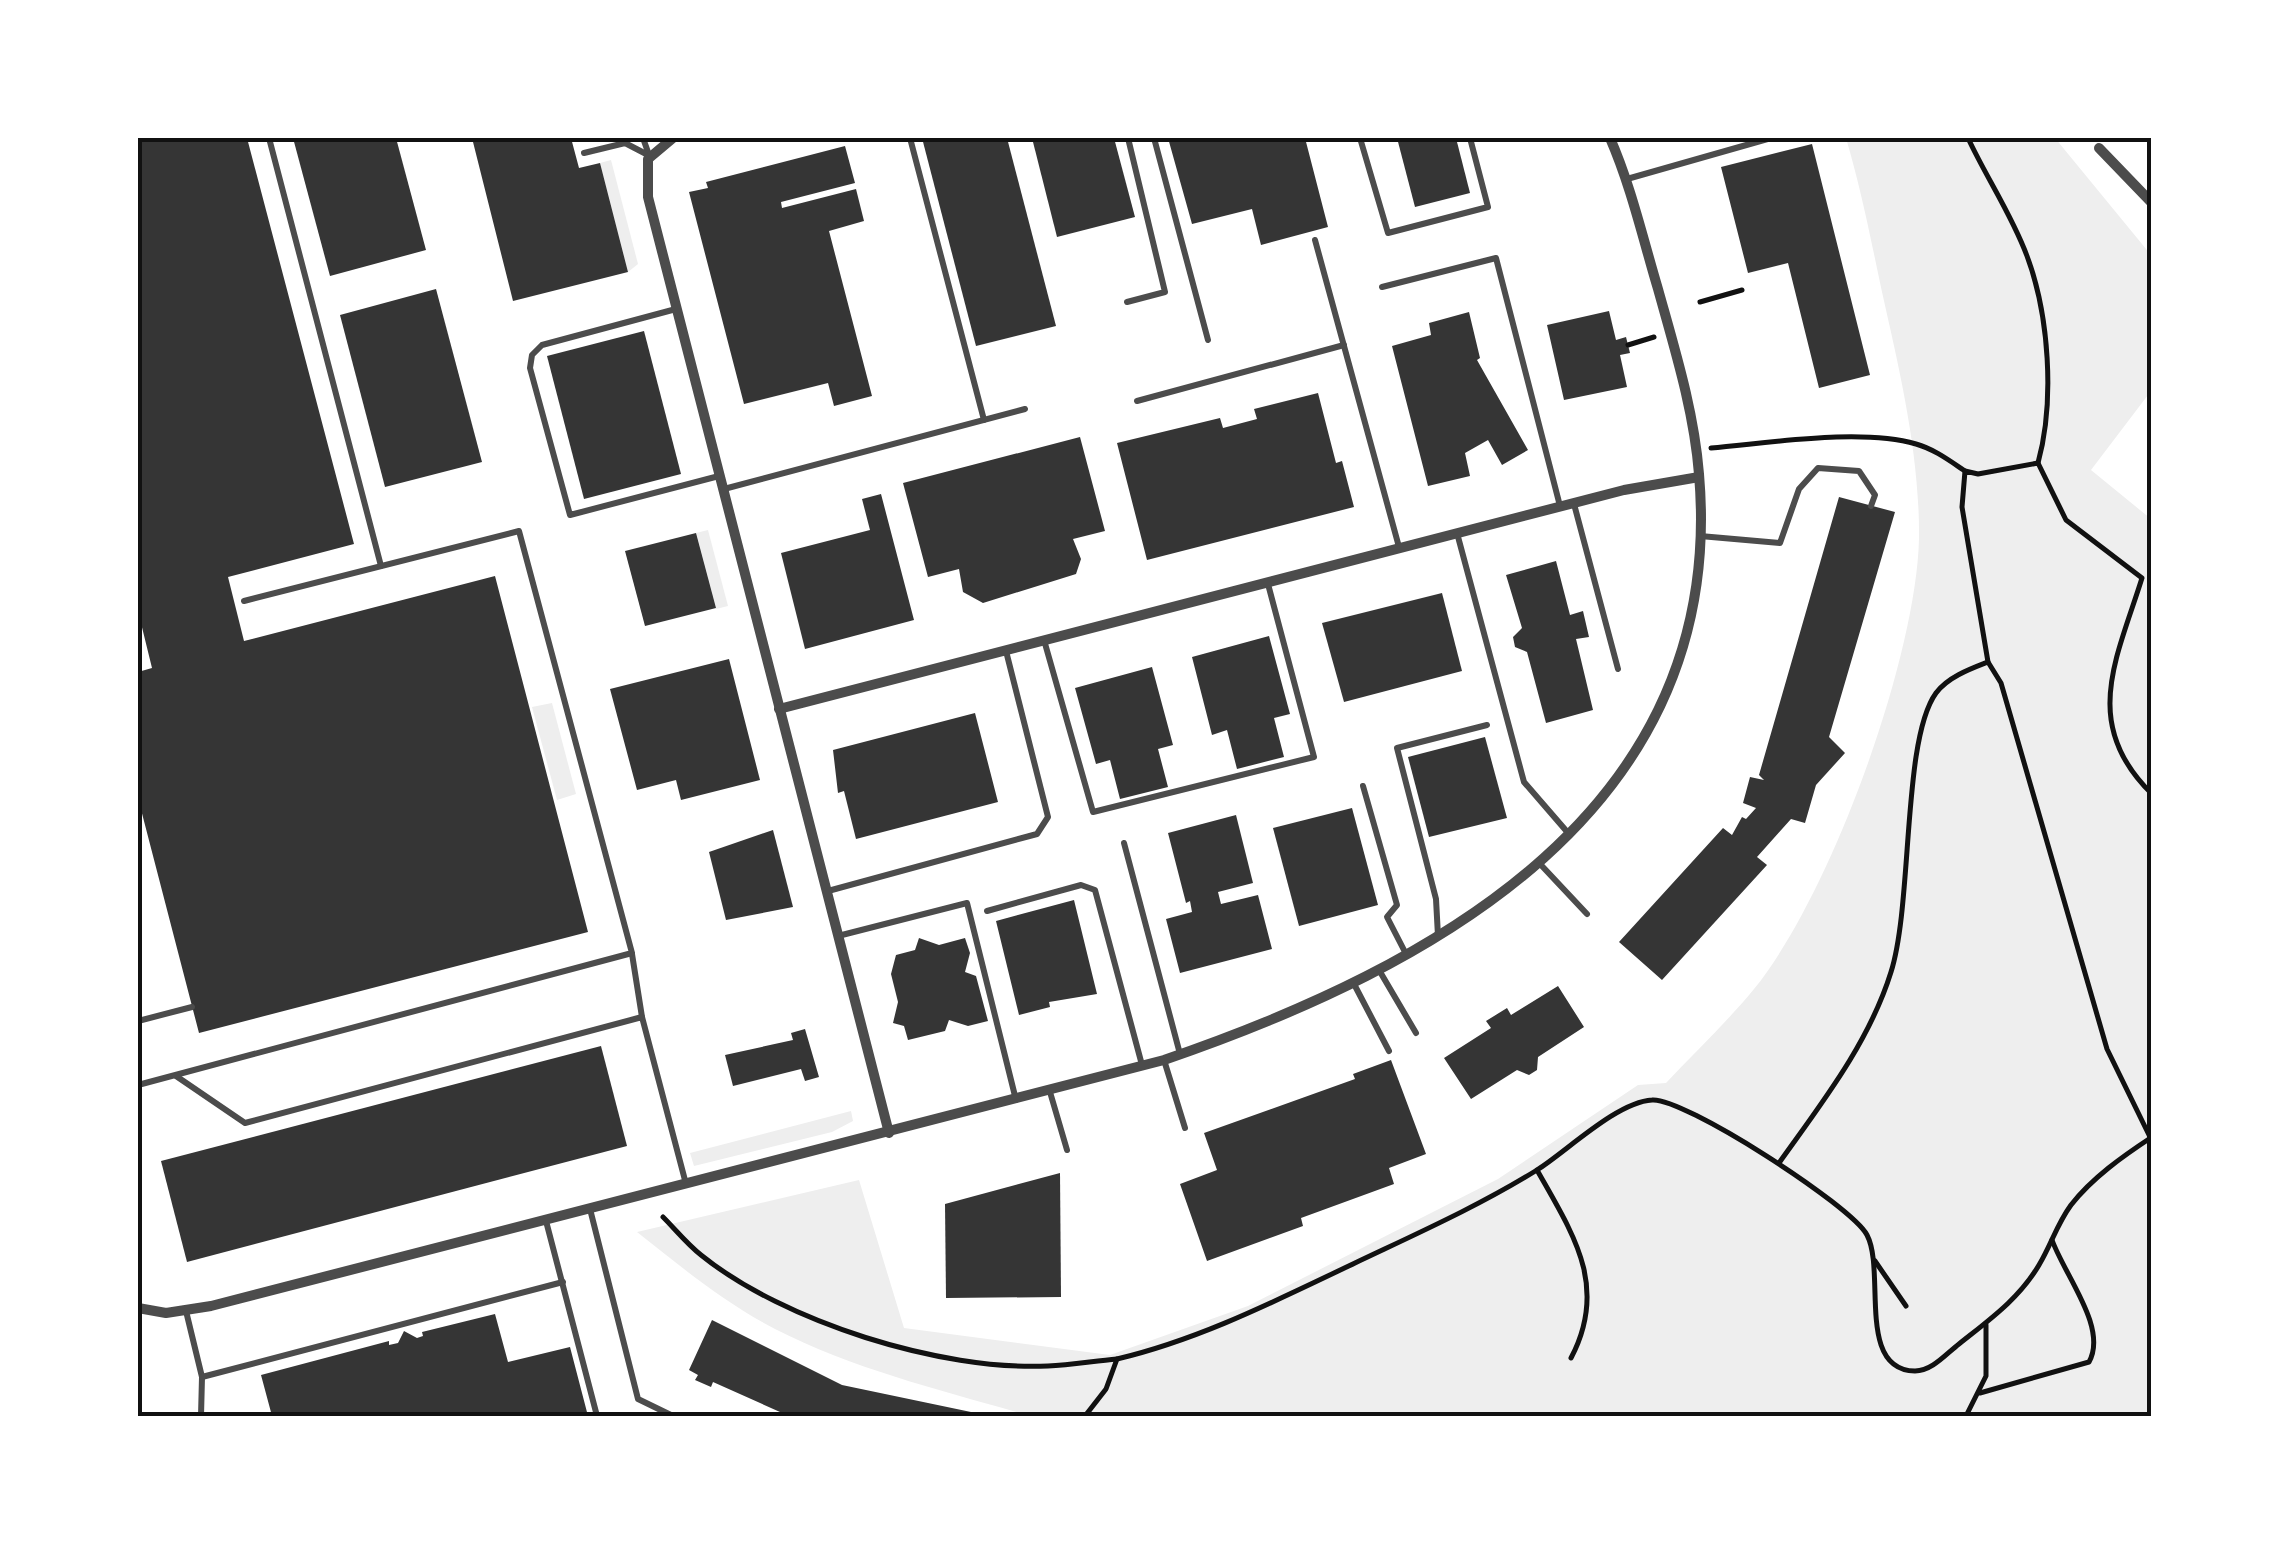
<svg xmlns="http://www.w3.org/2000/svg" width="2289" height="1554" font-family="'DM Sans',sans-serif">
  <rect width="100%" height="100%" fill="#fff"/>
  <!-- green -->
  <g fill="#eee">
    <path d="M1846 138H2055L2151 255V391L2091 470 2151 519V1416H1030C945 1391 855 1370 775 1329 725 1303 681 1267 637 1232L859 1180 904 1328 1110 1355 1248 1306 1429 1214 1498 1179 1638 1085 1666 1083C1695 1052 1727 1022 1754 989 1830 896 1916 660 1919 539 1920 456 1900 372 1882 292 1871 240 1861 189 1846 138Z"/>
    <polygon points="611,160 638,264 628,272 600,163"/>
    <polygon points="708,530 728,606 716,609 696,533"/>
    <polygon points="552,703 576,794 557,800 532,707"/>
    <polygon points="851,1111 853,1121 832,1132 694,1166 690,1153"/>
  </g>
  <!-- building -->
  <g fill="#353535">
    <polygon points="138,138 247,138 354,544 228,577 244,641 495,576 588,932 199,1033 138,798 138,672 152,668 138,611"/>
    <polygon points="293,138 396,138 426,250 330,276"/>
    <polygon points="472,138 571,138 579,168 600,163 628,272 513,301"/>
    <polygon points="922,138 1007,138 1056,326 976,346"/>
    <polygon points="1032,138 1114,138 1135,217 1057,237"/>
    <polygon points="1168,138 1305,138 1328,227 1261,245 1252,209 1192,224"/>
    <polygon points="1397,138 1456,138 1470,193 1415,207"/>
    <polygon points="1812,144 1870,375 1819,388 1788,263 1748,273 1721,167"/>
    <polygon points="845,146 855,183 781,202 782,208 856,189 864,221 829,231 872,396 834,406 828,383 744,404 689,192 708,188 706,182"/>
    <polygon points="436,289 482,462 385,487 340,315"/>
    <polygon points="1609,311 1616,340 1626,337 1630,353 1620,355 1627,387 1564,400 1547,325"/>
    <polygon points="1469,312 1480,358 1477,360 1528,450 1502,465 1488,440 1465,453 1470,476 1428,486 1392,346 1431,335 1429,323"/>
    <polygon points="644,331 681,474 584,499 547,356"/>
    <polygon points="1318,393 1336,463 1342,461 1354,507 1147,560 1117,443 1220,418 1223,428 1257,419 1254,409"/>
    <polygon points="1080,437 1105,531 1073,539 1081,559 1076,574 983,603 963,592 959,569 928,577 903,483"/>
    <polygon points="881,494 914,620 805,649 781,553 870,530 862,499"/>
    <polygon points="1839,497 1895,512 1829,737 1845,753 1816,785 1805,823 1791,819 1757,857 1767,865 1662,980 1619,942 1723,828 1732,835 1742,817 1746,819 1756,808 1743,803 1750,777 1764,780 1759,775"/>
    <polygon points="696,533 716,608 645,626 625,551"/>
    <polygon points="1556,561 1570,615 1583,611 1589,637 1576,639 1593,710 1546,723 1527,652 1515,647 1513,637 1522,628 1506,575"/>
    <polygon points="1442,593 1462,671 1344,702 1322,623"/>
    <polygon points="1269,636 1290,714 1274,718 1284,757 1237,769 1227,730 1212,735 1192,657"/>
    <polygon points="729,659 760,780 681,800 676,780 637,790 610,689"/>
    <polygon points="1152,667 1173,745 1158,749 1168,787 1120,799 1110,760 1096,764 1075,688"/>
    <polygon points="975,713 998,802 856,839 844,791 838,793 833,750"/>
    <polygon points="1485,737 1507,818 1429,837 1408,757"/>
    <polygon points="1352,808 1378,905 1299,926 1273,828"/>
    <polygon points="1236,815 1253,883 1218,892 1221,904 1258,895 1272,949 1180,973 1166,919 1192,912 1190,901 1186,903 1168,833"/>
    <polygon points="773,830 793,907 726,920 709,852"/>
    <polygon points="1074,900 1097,994 1049,1002 1050,1007 1019,1015 996,921"/>
    <polygon points="919,938 939,945 965,938 970,953 965,972 976,976 988,1021 968,1026 949,1020 945,1031 908,1040 904,1026 893,1023 898,1002 891,974 896,955 915,950"/>
    <polygon points="1558,986 1584,1027 1538,1057 1537,1070 1529,1075 1517,1070 1471,1099 1444,1058 1491,1028 1486,1021 1507,1008 1511,1015"/>
    <polygon points="805,1029 819,1077 805,1081 801,1069 733,1086 725,1055 793,1040 791,1033"/>
    <polygon points="601,1046 627,1146 187,1262 161,1161"/>
    <polygon points="1391,1060 1426,1154 1389,1168 1394,1184 1301,1218 1303,1226 1207,1261 1180,1184 1217,1170 1204,1133 1355,1079 1353,1074"/>
    <polygon points="1060,1173 1061,1297 946,1298 945,1204"/>
    <polygon points="495,1314 508,1362 570,1347 588,1416 272,1416 261,1375 389,1341 389,1345 398,1343 404,1331 417,1338 423,1336 422,1332"/>
    <polygon points="712,1320 842,1385 971,1412 973,1416 789,1416 713,1382 711,1387 695,1380 698,1375 689,1370"/>
  </g>
  <g fill="none" stroke-linecap="round" stroke-linejoin="round">
    <!-- path -->
    <g stroke="#111" stroke-width="5">
      <path d="M1968 138C1986 177 2012 215 2027 256 2049 315 2055 401 2038 463"/>
      <polyline points="1700,302 1742,290"/>
      <polyline points="1628,345 1654,337"/>
      <path d="M1711 448C1770 443 1860 428 1916 444 1934 449 1950 461 1965 471"/>
      <polyline points="1988,662 2001,683 2107,1049 2150,1137"/>
      <path d="M1779 1163C1821 1104 1869 1043 1891 972 1913 902 1902 740 1936 693 1948 677 1970 669 1988 662L1962 507 1965 471 1978 474 2038 463 2066 520 2142 578C2117 658 2080 724 2152 794"/>
      <path d="M1537 1170C1573 1234 1609 1286 1571 1358"/>
      <path d="M663 1217C675 1229 687 1244 701 1255 784 1322 941 1371 1048 1366 1071 1365 1094 1361 1117 1359"/>
      <polyline points="1875,1261 1906,1306"/>
      <path d="M1980 1393 2089 1362C2108 1328 2065 1276 2052 1240"/>
      <path d="M1085 1416 1106 1389 1117 1359C1201 1339 1277 1300 1355 1263 1416 1234 1479 1206 1537 1170 1567 1151 1617 1102 1652 1100 1683 1097 1851 1205 1867 1235 1886 1271 1856 1370 1915 1371 1932 1371 1946 1354 1959 1344 1989 1320 2019 1299 2039 1265 2051 1245 2057 1224 2071 1205 2092 1178 2123 1156 2152 1137"/>
      <polyline points="1966,1416 1986,1376 1986,1325"/>
    </g>
    <!-- service -->
    <g stroke="#4c4c4c" stroke-width="6">
      <polyline points="269,138 381,566"/>
      <polyline points="643,138 649,155"/>
      <polyline points="910,138 984,420"/>
      <polyline points="1154,138 1208,340"/>
      <polyline points="1360,138 1388,233 1488,207 1470,138"/>
      <polyline points="584,153 625,143 650,156"/>
      <polyline points="1627,179 1771,138"/>
      <polyline points="1315,240 1399,547"/>
      <polyline points="1382,287 1496,258 1560,506"/>
      <polyline points="1127,302 1165,292 1128,138"/>
      <polyline points="676,309 542,345 532,355 530,368 570,515 719,476"/>
      <polyline points="1137,401 1344,345"/>
      <polyline points="724,489 1025,409"/>
      <polyline points="1574,504 1618,669"/>
      <polyline points="1457,533 1524,782 1569,834"/>
      <polyline points="1700,536 1780,543 1799,489 1818,468 1859,471 1875,495 1871,506"/>
      <polyline points="1044,640 1093,812 1314,757 1268,584"/>
      <polyline points="1363,786 1397,905 1387,917 1406,954"/>
      <polyline points="1124,843 1180,1054"/>
      <polyline points="1541,865 1587,914"/>
      <polyline points="828,891 1037,834 1048,817 1006,651"/>
      <polyline points="987,911 1081,885 1095,890 1142,1065"/>
      <polyline points="838,936 967,903 1016,1100"/>
      <polyline points="1438,936 1436,899 1397,748 1487,725"/>
      <polyline points="632,954 642,1017"/>
      <polyline points="1379,970 1416,1033"/>
      <polyline points="1354,984 1389,1051"/>
      <polyline points="138,1021 192,1007"/>
      <polyline points="1164,1060 1185,1128"/>
      <polyline points="176,1076 245,1123 642,1017 686,1184"/>
      <polyline points="138,1085 632,953 519,531 244,601"/>
      <polyline points="1050,1092 1067,1150"/>
      <polyline points="590,1209 638,1399 673,1416"/>
      <polyline points="546,1221 597,1416"/>
      <polyline points="186,1311 202,1377 201,1416"/>
      <polyline points="202,1377 563,1282"/>
    </g>
    <!-- minor -->
    <g stroke="#4c4c4c" stroke-width="10">
      <polyline points="673,138 648,159 648,197 889,1133"/>
      <polyline points="2099,148 2152,203"/>
      <polyline points="779,709 1624,490 1699,477"/>
      <path d="M138 1308 166 1313 211 1306 1164 1060C1435 967 1728 809 1699 474 1694 411 1675 350 1658 289 1643 239 1631 186 1610 138"/>
    </g>
  </g>
  <!-- border -->
  <rect width="2289" height="1554" fill="none" stroke="#ffffff" stroke-width="280"/>
  <rect x="140" y="140" width="2009" height="1274" fill="none" stroke="#111" stroke-width="4"/>
</svg>
